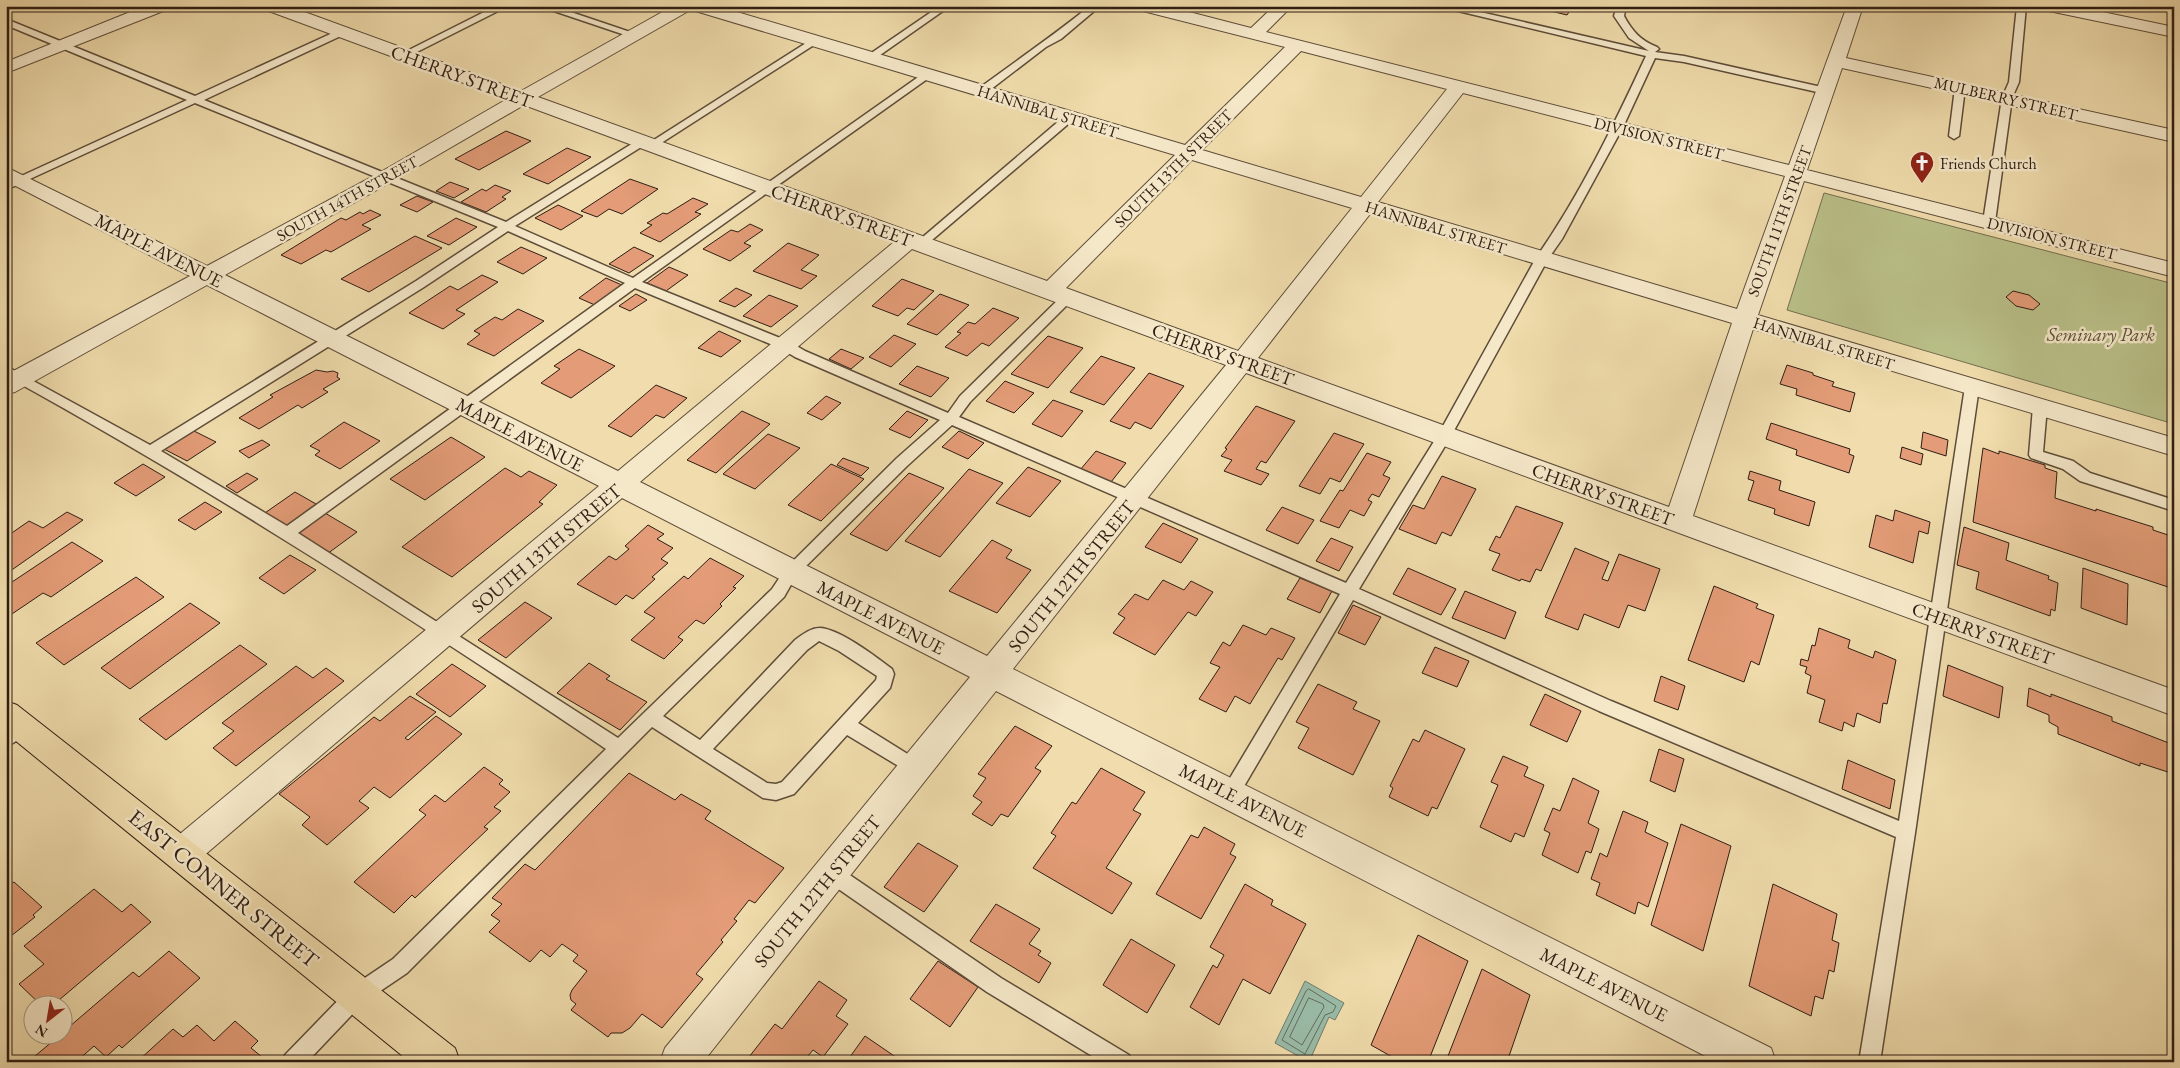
<svg xmlns="http://www.w3.org/2000/svg" width="2180" height="1068" font-family="'EB Garamond',serif">
  <rect width="100%" height="100%" fill="#f0dcac"/>
  <filter id="stains"><feTurbulence type="fractalNoise" baseFrequency=".004" numOctaves="4"/><feColorMatrix values="0 0 0 0 .2 0 0 0 0 .09 0 0 0 0 .02 0 0 0 .5 -.17"/></filter>
  <radialGradient id="worn" r=".72"><stop offset=".6" stop-color="#630" stop-opacity="0"/><stop offset="1" stop-color="#630" stop-opacity=".3"/></radialGradient>
  <!-- green -->
  <polygon fill="#bac089" stroke="#746e4e" points="1824,193 2174,284 2174,424 1787,310"/>
  <!-- water -->
  <polygon fill="#9abca8" stroke="#6f7c6c" points="1305,981 1344,1003 1335,1020 1329,1017 1309,1062 1275,1043"/>
  <g fill="none" stroke-linecap="round" stroke-linejoin="round">
    <!-- shore -->
    <g stroke="#646c5e" stroke-width="1">
      <polygon points="1309,989 1336,1006 1333,1012 1325,1015 1305,1054 1282,1040 1306,991"/>
      <polygon points="1309,998 1323,1004 1324,1007 1302,1045 1290,1037"/>
    </g>
  </g>
  <!-- building -->
  <g fill="#e39c77" stroke="#2e1d13">
    <polygon points="1530,6 1573,6 1567,15"/>
    <polygon points="506,131 531,141 479,170 455,159"/>
    <polygon points="567,148 591,157 548,184 523,174"/>
    <polygon points="630,179 658,189 622,214 609,209 597,217 581,211"/>
    <polygon points="450,182 469,189 454,198 436,191"/>
    <polygon points="495,185 511,191 502,197 506,199 486,212 461,202 482,189 486,191"/>
    <polygon points="417,196 433,202 417,212 400,205"/>
    <polygon points="693,198 708,204 695,212 701,214 660,242 640,233 652,225 647,223 663,213 667,214"/>
    <polygon points="558,205 583,216 561,230 535,218"/>
    <polygon points="370,210 381,215 362,225 371,229 331,252 326,250 301,264 281,255 341,218 346,220 360,212 363,214"/>
    <polygon points="456,218 477,227 449,245 427,236"/>
    <polygon points="750,224 763,230 744,243 751,246 730,261 703,249 731,230 738,232"/>
    <polygon points="415,236 442,248 369,292 341,279"/>
    <polygon points="788,243 819,255 801,270 817,276 801,289 753,271"/>
    <polygon points="521,247 547,258 523,274 497,262"/>
    <polygon points="634,247 654,256 629,273 609,264"/>
    <polygon points="669,267 688,275 666,291 647,283"/>
    <polygon points="482,275 498,282 456,310 465,314 443,329 409,313 450,286 458,290"/>
    <polygon points="606,278 624,286 597,306 579,298"/>
    <polygon points="902,279 934,291 914,310 907,308 898,316 872,306"/>
    <polygon points="736,288 752,295 735,307 719,301"/>
    <polygon points="2013,291 2029,295 2040,304 2033,310 2016,306 2006,297"/>
    <polygon points="636,294 647,300 630,311 619,306"/>
    <polygon points="940,294 969,305 937,335 907,324"/>
    <polygon points="769,295 798,306 771,327 743,316"/>
    <polygon points="993,308 1019,318 989,346 982,343 967,356 945,347 961,333 957,332 968,322 975,324"/>
    <polygon points="518,309 544,321 494,356 467,344 480,334 474,331 495,317 502,320"/>
    <polygon points="719,331 741,341 721,357 698,348"/>
    <polygon points="894,335 916,344 891,367 869,357"/>
    <polygon points="1048,336 1083,348 1048,388 1011,374"/>
    <polygon points="579,349 615,366 571,398 541,383 560,369 554,366"/>
    <polygon points="841,349 864,358 851,369 829,359"/>
    <polygon points="1101,356 1135,368 1104,405 1070,392"/>
    <polygon points="1787,365 1813,373 1813,375 1834,382 1832,386 1855,393 1850,412 1796,395 1797,389 1780,384"/>
    <polygon points="917,366 949,378 931,397 899,384"/>
    <polygon points="316,370 327,372 333,371 338,373 337,377 340,379 323,389 328,392 302,408 298,405 259,429 239,418 273,397 270,395"/>
    <polygon points="1149,373 1184,386 1151,429 1135,422 1130,429 1110,421"/>
    <polygon points="1005,381 1034,393 1014,413 986,401"/>
    <polygon points="656,385 687,398 664,418 656,415 631,437 608,426"/>
    <polygon points="826,396 841,403 822,420 807,413"/>
    <polygon points="1053,400 1083,411 1062,437 1032,424"/>
    <polygon points="1256,406 1295,421 1266,463 1261,461 1256,469 1269,474 1261,485 1224,471 1232,460 1221,456 1227,449 1225,448"/>
    <polygon points="742,411 770,424 716,473 687,460"/>
    <polygon points="907,411 928,420 910,438 889,429"/>
    <polygon points="344,422 380,441 340,469 315,455 320,451 310,446"/>
    <polygon points="1771,423 1850,449 1849,454 1854,456 1849,473 1796,455 1797,450 1766,439"/>
    <polygon points="192,430 216,442 187,461 164,449"/>
    <polygon points="959,431 984,443 968,459 942,447"/>
    <polygon points="1923,432 1948,440 1946,456 1921,448"/>
    <polygon points="1334,433 1364,444 1340,482 1330,478 1320,494 1299,486"/>
    <polygon points="768,434 800,448 755,489 723,474"/>
    <polygon points="451,437 485,457 425,500 390,479"/>
    <polygon points="262,440 270,445 249,458 239,451"/>
    <polygon points="1902,447 1923,454 1921,465 1900,458"/>
    <polygon points="1983,448 1999,454 1999,451 2045,465 2045,468 2057,472 2055,498 2096,511 2096,509 2153,527 2153,530 2174,537 2174,589 1973,522"/>
    <polygon points="1096,451 1126,463 1111,482 1080,470"/>
    <polygon points="1367,453 1391,462 1383,475 1390,478 1379,497 1372,494 1368,500 1372,502 1364,516 1350,510 1339,528 1320,521 1340,490 1343,491"/>
    <polygon points="843,458 869,468 861,476 837,465"/>
    <polygon points="143,464 165,477 136,496 114,483"/>
    <polygon points="831,464 864,479 821,521 788,505"/>
    <polygon points="1028,467 1061,481 1030,517 996,503"/>
    <polygon points="505,468 521,477 529,471 557,485 539,502 543,504 452,577 402,547"/>
    <polygon points="969,469 1003,483 940,557 905,541"/>
    <polygon points="1750,471 1781,481 1779,490 1815,502 1809,526 1774,514 1775,509 1748,500 1754,481 1748,479"/>
    <polygon points="247,473 258,479 237,493 226,486"/>
    <polygon points="909,473 944,488 887,551 850,534"/>
    <polygon points="1442,476 1476,489 1451,536 1442,532 1436,544 1399,529 1413,505 1424,509"/>
    <polygon points="295,492 316,504 283,528 262,515"/>
    <polygon points="205,502 222,512 195,530 178,520"/>
    <polygon points="1516,506 1563,523 1541,571 1536,569 1530,582 1521,579 1520,581 1492,570 1500,554 1489,550 1496,536 1500,538"/>
    <polygon points="1282,507 1314,520 1298,544 1266,530"/>
    <polygon points="1895,510 1930,522 1928,534 1919,531 1913,563 1869,547 1876,515 1893,521"/>
    <polygon points="67,512 83,520 6,574 6,537 29,521 43,528"/>
    <polygon points="325,513 357,532 327,554 295,535"/>
    <polygon points="1163,523 1198,539 1181,563 1145,547"/>
    <polygon points="648,525 664,534 657,539 673,548 661,559 668,563 652,577 655,579 633,599 626,595 616,605 577,584 609,556 616,560 629,549 625,546"/>
    <polygon points="1964,527 2009,543 2006,560 2049,576 2048,579 2058,583 2055,611 2051,609 2050,616 1976,589 1979,572 1957,565"/>
    <polygon points="1331,538 1353,547 1339,571 1316,561"/>
    <polygon points="992,540 1012,550 1006,558 1031,570 997,613 949,591"/>
    <polygon points="72,542 103,561 51,597 43,593 6,618 6,586"/>
    <polygon points="1575,548 1609,562 1602,579 1608,581 1619,554 1660,569 1645,611 1628,605 1619,628 1584,614 1578,630 1545,617"/>
    <polygon points="290,555 316,570 284,594 259,578"/>
    <polygon points="710,558 744,576 733,587 736,588 720,604 722,606 704,624 696,620 678,637 683,640 664,659 631,640 655,618 644,612 684,576 688,579"/>
    <polygon points="1408,568 1456,589 1441,615 1393,594"/>
    <polygon points="2083,568 2128,584 2127,625 2081,608"/>
    <polygon points="136,577 164,597 64,665 36,643"/>
    <polygon points="1300,578 1332,591 1320,613 1287,599"/>
    <polygon points="1163,580 1184,590 1191,581 1213,592 1196,616 1188,612 1155,655 1113,633 1125,618 1118,614 1135,594 1148,600"/>
    <polygon points="1714,586 1758,604 1756,608 1774,615 1759,665 1751,661 1744,682 1688,660"/>
    <polygon points="1465,591 1516,612 1505,639 1452,618"/>
    <polygon points="525,602 552,618 506,658 478,640"/>
    <polygon points="190,603 220,623 130,689 101,668"/>
    <polygon points="1353,605 1381,617 1365,645 1338,633"/>
    <polygon points="1243,625 1266,635 1271,628 1295,638 1282,660 1278,658 1250,704 1235,696 1226,712 1199,699 1220,667 1210,663 1223,642 1230,646"/>
    <polygon points="1819,628 1850,640 1848,648 1873,658 1875,651 1896,660 1887,704 1883,703 1880,723 1857,713 1854,727 1844,722 1842,731 1819,722 1825,700 1807,693 1811,676 1805,673 1807,667 1800,665 1801,659 1808,661 1812,645 1815,646"/>
    <polygon points="240,645 267,664 166,740 139,719"/>
    <polygon points="1435,647 1469,661 1457,687 1422,673"/>
    <polygon points="589,663 610,676 606,679 647,702 620,730 557,693"/>
    <polygon points="452,664 486,686 450,717 416,694"/>
    <polygon points="1948,665 2003,687 1999,718 1943,696"/>
    <polygon points="296,666 313,678 326,668 344,681 236,766 213,748 234,731 222,723"/>
    <polygon points="1661,676 1685,686 1678,710 1654,701"/>
    <polygon points="1318,684 1357,702 1353,709 1380,721 1353,775 1298,748 1309,728 1296,722"/>
    <polygon points="2029,688 2051,697 2051,694 2112,717 2112,721 2174,745 2174,774 2140,763 2140,766 2058,734 2058,727 2049,722 2049,715 2027,706"/>
    <polygon points="1545,694 1581,711 1567,742 1530,725"/>
    <polygon points="410,696 436,712 405,738 408,740 436,716 462,734 390,798 374,787 359,801 369,808 327,845 302,825 310,817 279,794 374,717 380,721"/>
    <polygon points="1015,726 1052,746 1035,768 1041,771 1008,817 1001,814 992,826 972,814 982,802 973,796 986,778 978,774"/>
    <polygon points="1425,730 1465,749 1437,809 1432,807 1428,816 1389,797 1393,788 1390,786 1413,739 1419,742"/>
    <polygon points="1659,749 1684,759 1675,792 1650,781"/>
    <polygon points="1503,756 1528,767 1524,776 1544,785 1524,837 1515,833 1511,842 1480,827 1498,785 1491,782"/>
    <polygon points="1848,760 1895,780 1890,809 1842,789"/>
    <polygon points="484,767 503,780 499,784 510,792 494,807 501,811 484,827 488,829 415,898 412,895 394,913 354,882 426,815 419,810 435,795 445,802"/>
    <polygon points="1101,768 1145,792 1133,810 1141,814 1106,868 1132,883 1112,914 1033,868 1056,836 1051,833 1072,802 1076,804"/>
    <polygon points="629,773 675,800 681,794 711,811 705,819 784,868 755,903 749,900 734,919 737,921 721,940 723,942 696,974 703,979 662,1028 642,1014 630,1028 622,1033 611,1033 608,1037 571,1010 576,1004 571,1000 570,995 572,990 587,971 573,961 578,955 562,944 550,957 541,950 530,962 489,932 500,921 491,915 502,904 492,898 525,864 535,870"/>
    <polygon points="1573,778 1599,791 1588,823 1599,829 1591,853 1586,851 1578,873 1542,855 1550,833 1544,830 1553,808 1560,811"/>
    <polygon points="1623,811 1648,822 1645,832 1668,843 1648,907 1638,902 1635,914 1596,895 1600,883 1591,879 1600,853 1607,857"/>
    <polygon points="1681,824 1731,846 1703,951 1651,925"/>
    <polygon points="1204,827 1235,844 1230,854 1236,857 1201,919 1156,894 1191,835 1198,838"/>
    <polygon points="918,843 958,866 924,912 884,887"/>
    <polygon points="14,882 42,907 33,915 35,917 6,940 6,887"/>
    <polygon points="1245,884 1273,900 1271,905 1306,924 1270,994 1243,979 1219,1025 1190,1007 1213,965 1217,968 1224,955 1210,947"/>
    <polygon points="1773,884 1837,914 1832,940 1839,943 1834,972 1829,970 1823,999 1815,996 1811,1016 1749,986"/>
    <polygon points="94,889 122,912 131,904 151,922 52,1006 42,1006 19,984 44,964 24,946"/>
    <polygon points="996,904 1040,929 1029,944 1041,951 1038,955 1051,963 1039,983 970,941"/>
    <polygon points="1418,935 1468,961 1428,1062 1393,1062 1394,1058 1371,1045"/>
    <polygon points="1131,939 1175,965 1147,1013 1103,985"/>
    <polygon points="169,951 200,978 122,1048 119,1045 106,1057 94,1046 76,1062 29,1061 59,1036 62,1036 62,1033 133,972 139,977"/>
    <polygon points="938,961 978,987 950,1027 910,999"/>
    <polygon points="1482,969 1530,995 1507,1062 1458,1062 1448,1056"/>
    <polygon points="819,981 847,1000 836,1016 848,1024 823,1057 813,1050 808,1056 816,1062 745,1062 775,1024 782,1029"/>
    <polygon points="235,1021 258,1041 251,1048 262,1057 257,1062 141,1062 139,1060 173,1029 183,1037 197,1025 214,1041"/>
    <polygon points="865,1036 903,1062 841,1062 843,1058 847,1061"/>
  </g>
  <g fill="none" stroke-linecap="round" stroke-linejoin="round">
    <!-- lane casing -->
    <g stroke="#5e4d39" stroke-width="3">
      <g id="lane">
        <polygon points="294,6 306,6 291,14 285,14 285,10"/>
        <polygon points="496,6 508,6 407,57 401,57 399,55"/>
        <polygon points="539,6 553,6 639,35 634,38 631,37"/>
        <polygon points="940,6 950,6 873,60 867,60 867,56"/>
        <path d="M1090 6H1100L1061 39 1046 47 986 93H978V89C1016 61 1054 35 1090 6Z"/>
        <path d="M1437 6H1454L1649 51 1629 38 1614 16 1617 6H1626L1624 16C1632 31 1641 41 1657 47L1659 49 1655 52 1684 56 1826 88 1831 91 1826 94 1684 62 1655 58 1623 127 1562 239 1548 259 1451 436 1359 589 1611 701 1899 821 1965 387 1972 383 1979 387 1915 833 1880 1062H1859L1896 837 1599 711 1353 600 1236 800 1230 802 1224 800 1221 794 1224 788 1340 594 952 425 907 466 796 576 784 597 663 716 700 740 795 640C802 635 810 628 820 628 840 629 876 657 892 669L894 674 890 688 858 723 922 763 925 768 922 773 916 776 910 773 847 735 794 794 776 800 763 798 652 727 407 973 364 1002 307 1062H282L285 1055 350 988 393 959 606 749C410 617 213 490 6 376V366L150 445 416 281 498 227 195 103 6 190V183L187 100 6 25V19L195 96 339 30H345V34L204 100 506 222 638 140H646L647 142 646 144 515 226 633 278 924 73H930V77L642 282 790 342 805 351 948 413 960 396 1063 295H1071L1073 298 1071 301 970 402 959 417 1346 583 1438 435 1536 258C1580 195 1614 125 1646 56ZM508 231 625 283 287 526 161 451 424 287ZM635 288 780 348 795 357 940 420 897 458 786 568 772 589 618 738 298 533ZM819 641 839 651 877 676 876 680 782 782 776 784 767 783 713 749 807 650Z"/>
        <polygon points="2017,6 2026,6 2019,82 2012,98 1995,222 1989,225 1983,222 2002,98 2009,82"/>
        <polygon points="814,38 819,41 817,43 655,147 651,148 646,145"/>
        <polygon points="1960,85 1965,88 1959,136 1954,139 1949,136 1955,88"/>
        <polygon points="1070,114 1075,117 1074,119 925,246 917,246 915,244 917,242 1066,115"/>
        <polygon points="2040,402 2045,404 2047,407 2043,452 2073,461 2090,473 2174,500 2174,511 2080,481 2063,469 2031,458 2029,455 2033,407 2035,404"/>
        <polygon points="24,721 30,723 33,728 30,733 6,747 6,731"/>
        <polygon points="831,864 838,867 1001,978 1129,1055 1132,1062 1102,1062 987,992 824,879 822,873 824,867"/>
      </g>
    </g>
    <!-- street casing -->
    <g stroke="#5e4d39" stroke-width="2">
      <g id="street">
        <polygon points="145,6 168,6 166,10 6,73 6,62"/>
        <path d="M264 6H288L521 91 673 6H717L1185 145 1285 47 1139 10 1137 6H1166L1251 28 1274 6H1292L1266 32 1789 165 1847 6H1863L1846 58 2174 130V142L1842 68 1807 170 2174 263V277L1804 181 1758 315 2174 438V456L1753 329 1693 516 2174 690V716L1246 373 1013 669 1771 1048 1776 1062H1717L996 691 703 1062H660L665 1048 970 677 622 498 193 865 181 870 169 865 164 854 169 843 599 486 207 285 15 392 6 394V375L190 276 6 181V167L207 266 379 173 507 99 266 10ZM692 9V10L1175 155 1047 281 538 97ZM1301 51 1447 89 1361 197 1202 150ZM1463 93 1785 176 1737 309 1378 202ZM524 105 894 242 618 471 225 275 393 181ZM1192 160 1352 208 1238 351 1066 288ZM1370 214 1732 323 1669 507 1258 358ZM912 249 1226 365 987 656 640 482Z"/>
        <polygon points="2041,6 2074,6 2174,27 2174,37 2049,11 2043,10"/>
      </g>
    </g>
    <!-- primary casing -->
    <g stroke="#2e1d13" stroke-width="2">
      <polygon id="primary" points="6,701 17,705 455,1048 460,1062 410,1062 6,733"/>
    </g>
    <!-- lane -->
    <use href="#lane" fill="#f5e8c9" fill-rule="evenodd"/>
    <!-- street -->
    <use href="#street" fill="#f5e8c9" fill-rule="evenodd"/>
    <!-- primary -->
    <use href="#primary" fill="#f0dcac" fill-rule="evenodd"/>
  </g>
  <!-- icons -->
  <defs>
    <g id="church-pin" transform="scale(1.25)"><path d="M0 17L-7.5 6A9.5 9.5 0 1 1 7.5 6Z" fill="#8f2418" stroke="#f5e8c9"/><path d="M-1.2-6h2.4v3.5h3.3v2.4h-3.3V6h-2.4V-.1h-3.3v-2.4h3.3Z" fill="#fff"/></g>
  </defs>
  <g fill-rule="evenodd">
    <use href="#church-pin" x="1922" y="163"/>
  </g>
  <g text-anchor="middle" stroke-width="5" stroke-linejoin="round" paint-order="stroke">
    <!-- far-street labels -->
    <g font-size="16" fill="#2e1d13" stroke="#f5e8c9">
      <text transform="translate(2006 98) rotate(13)" y="6">MULBERRY STREET</text>
      <text transform="translate(1048 111) rotate(17)" y="6">HANNIBAL STREET</text>
      <text transform="translate(1659 138) rotate(14)" y="6">DIVISION STREET</text>
      <text transform="translate(1173 168) rotate(-45)" y="6">SOUTH 13TH STREET</text>
      <text transform="translate(347 198) rotate(-29)" y="6">SOUTH 14TH STREET</text>
      <text transform="translate(1779 221) rotate(-70)" y="6">SOUTH 11TH STREET</text>
      <text transform="translate(1436 227) rotate(17)" y="6">HANNIBAL STREET</text>
      <text transform="translate(2052 238) rotate(14)" y="6">DIVISION STREET</text>
      <text transform="translate(1824 343) rotate(17)" y="6">HANNIBAL STREET</text>
    </g>
    <!-- far-poi labels -->
    <g font-size="16" fill="#2e1d13" stroke="#f5e8c9" text-anchor="start">
      <text x="1940" y="169">Friends Church</text>
    </g>
    <!-- street labels -->
    <g font-size="19" fill="#2e1d13" stroke="#f5e8c9">
      <text transform="translate(462 76) rotate(20)" y="7">CHERRY STREET</text>
      <text transform="translate(842 215) rotate(20)" y="7">CHERRY STREET</text>
      <text transform="translate(159 250) rotate(27)" y="7">MAPLE AVENUE</text>
      <text transform="translate(1223 354) rotate(20)" y="7">CHERRY STREET</text>
      <text transform="translate(520 434) rotate(27)" y="7">MAPLE AVENUE</text>
      <text transform="translate(1603 494) rotate(20)" y="7">CHERRY STREET</text>
      <text transform="translate(546 548) rotate(-40)" y="7">SOUTH 13TH STREET</text>
      <text transform="translate(1071 576) rotate(-51)" y="7">SOUTH 12TH STREET</text>
      <text transform="translate(881 617) rotate(27)" y="7">MAPLE AVENUE</text>
      <text transform="translate(1983 633) rotate(20)" y="7">CHERRY STREET</text>
      <text transform="translate(1243 800) rotate(27)" y="7">MAPLE AVENUE</text>
      <text transform="translate(817 891) rotate(-51)" y="7">SOUTH 12TH STREET</text>
      <text transform="translate(1604 984) rotate(27)" y="7">MAPLE AVENUE</text>
    </g>
    <!-- park labels -->
    <g font-size="19" font-style="italic" fill="#584e36" stroke="#f5e8c9">
      <text x="2101" y="341">Seminary Park</text>
    </g>
    <!-- near-street labels -->
    <g font-size="22" fill="#2e1d13" stroke="#f5e8c9">
      <text transform="translate(224 888) rotate(39)" y="8">EAST CONNER STREET</text>
    </g>
  </g>
  <!-- margin -->
  <rect width="2180" height="1068" fill="none" stroke="#f0dcac" stroke-width="25"/>
  <rect x="8" y="8" width="2165" height="1053" fill="none" stroke="#2e1d13" stroke-width="2.5"/>
  <rect x="12" y="12" width="2155" height="1043" fill="none" stroke="#2e1d13"/>
  <!-- north arrow -->
  <g transform="translate(48 1020) rotate(211)"><circle r="24" fill="#f5e8c9" stroke="#a59780"/>
  <path d="M0-4L9 19L0 12L-9 19Z" fill="#8f2418"/>
  <text y="-8" font-size="14" font-weight="bold" text-anchor="middle" fill="#2e1d13">N</text>
  </g>
  <rect width="100%" height="100%" filter="url(#stains)"/>
  <rect width="100%" height="100%" fill="url(#worn)"/>
</svg>
